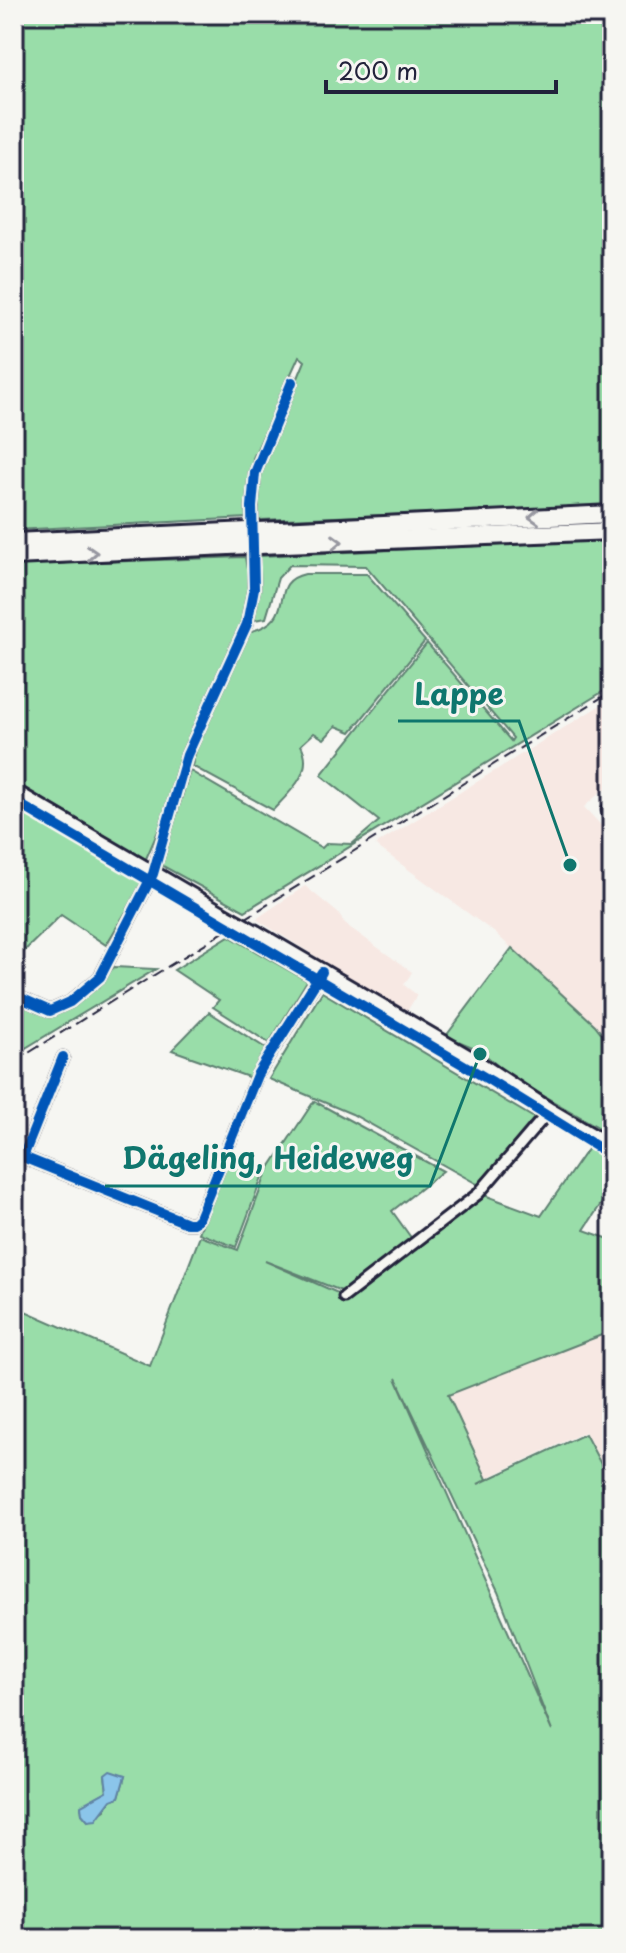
<svg xmlns="http://www.w3.org/2000/svg" width="626" height="1953" font-family="'Playpen Sans',sans-serif">
  <rect width="100%" height="100%" fill="#f6f6f2"/>
  <filter id="ink" filterUnits="userSpaceOnUse"><feTurbulence type="fractalNoise" baseFrequency=".0125" numOctaves="2"/><feDisplacementMap in="SourceGraphic" scale="16" xChannelSelector="R" yChannelSelector="G"/><feConvolveMatrix kernelMatrix="1 2 1 2 8 2 1 2 1" color-interpolation-filters="sRGB"/></filter>
  <g filter="url(#ink)">
    <!-- built -->
    <g fill="#f7e8e3">
      <polygon points="612,698 612,796 604,789 584,807 612,837 612,1047 595,1025 495,933 375,845"/>
      <polygon points="305,886 338,913 345,924 412,972 404,985 417,995 406,1013 256,919"/>
      <polygon points="612,1331 612,1483 585,1432 487,1478 448,1394"/>
    </g>
    <!-- green -->
    <g fill="#99dda9" stroke="#5e8072" stroke-width="2" fill-rule="evenodd">
      <polygon points="14,14 612,14 612,506 259,520 259,473 305,361 299,356 253,458 248,518 14,530"/>
      <polygon points="612,540 612,686 245,911 161,865 190,771 322,848 327,843 352,844 379,821 321,775 427,643 511,741 513,738 366,566 290,565 278,578 266,618 254,620 260,556"/>
      <polygon points="245,557 250,589 240,628 184,746 166,813 145,861 14,781 14,565"/>
      <path d="M305 574H367L425 641 351 732 336 726 324 739 314 733 301 745C315 771 290 792 273 810L192 766 199 739 249 632C301 619 265 583 305 574Z"/>
      <polygon points="14,801 146,878 106,945 61,915 14,961"/>
      <polygon points="229,936 307,981 269,1043 213,1007 219,1000 174,970"/>
      <polygon points="512,948 595,1025 612,1047 612,1135 509,1076 480,1050 446,1036"/>
      <polygon points="114,967 156,969 14,1055 14,999 51,1015 91,992"/>
      <polygon points="322,992 534,1118 479,1185 352,1114 269,1079"/>
      <polygon points="209,1012 267,1049 251,1078 172,1050"/>
      <path d="M314 1101 443 1171 392 1211 412 1239 344 1292 265 1261 340 1294 355 1297 484 1195 541 1216 590 1145 612 1157V1187L584 1230 612 1240V1331L448 1395 487 1479 478 1484 585 1434 612 1485V1939H14V1880L24 1875 14 1862V1306L150 1366 200 1236 238 1250 267 1172ZM396 1378 498 1592 552 1731ZM105 1776H125L119 1797 111 1800 105 1810 88 1821 82 1814 81 1806 107 1791Z"/>
      <polygon points="227,1158 264,1172 236,1247 199,1233"/>
    </g>
    <!-- water -->
    <polygon fill="#8bc5ea" stroke="#6184a4" stroke-width="2" points="110,1771 125,1776 119,1797 111,1800 96,1820 88,1821 82,1814 81,1805 107,1791 105,1775"/>
    <g fill="none" stroke-linecap="round" stroke-linejoin="round">
      <!-- street casing -->
      <g stroke="#22223b" stroke-width="15">
        <g id="street">
          <polyline points="607,810 612,826"/>
          <polyline points="14,995 50,1011 70,1002 100,977 153,874 187,755 247,624 254,588 252,507 255,473 292,382"/>
          <polyline points="63,1057 23,1157 187,1223 194,1223 199,1218 257,1075 322,972"/>
          <polyline points="344,1297 478,1194 550,1110"/>
        </g>
      </g>
      <!-- secondary casing -->
      <g stroke="#22223b" stroke-width="18">
        <g id="secondary">
          <polyline points="14,791 231,918"/>
          <polyline points="256,932 476,1061 550,1110 612,1147"/>
        </g>
      </g>
      <!-- highway casing -->
      <g stroke="#22223b" stroke-width="22">
        <g id="highway">
          <polyline points="259,531 612,514"/>
          <polyline points="14,542 249,531"/>
          <polyline points="259,545 612,531"/>
          <polyline points="14,556 250,545"/>
        </g>
      </g>
      <!-- street -->
      <use href="#street" stroke="#f6f6f2" stroke-width="9"/>
      <!-- secondary -->
      <use href="#secondary" stroke="#f6f6f2" stroke-width="12"/>
      <!-- highway -->
      <use href="#highway" stroke="#f6f6f2" stroke-width="16"/>
      <!-- rail -->
      <polyline stroke="#22223b" stroke-width="2" stroke-dasharray="12 6" stroke-linecap="butt" points="14,1062 612,691"/>
      <!-- secondary-bridge casing -->
      <g stroke="#22223b" stroke-width="18" stroke-linecap="butt">
        <polyline id="secondary-bridge" points="231,918 256,932"/>
      </g>
      <!-- highway-bridge casing -->
      <g stroke="#22223b" stroke-width="22" stroke-linecap="butt">
        <g id="highway-bridge">
          <polyline points="249,531 259,531"/>
          <polyline points="250,545 259,545"/>
        </g>
      </g>
      <!-- secondary-bridge -->
      <use href="#secondary-bridge" stroke="#f6f6f2" stroke-width="12"/>
      <!-- highway-bridge -->
      <use href="#highway-bridge" stroke="#f6f6f2" stroke-width="16"/>
      <!-- cycleway casing -->
      <g stroke="#f6f6f2" stroke-width="15">
        <g id="cycleway">
          <polyline points="14,801 491,1081 612,1156"/>
          <polyline points="14,995 50,1011 70,1002 100,977 153,874 187,755 247,624 254,588 252,507 255,473 292,382"/>
          <polyline points="63,1057 23,1157 187,1223 194,1223 199,1218 257,1075 322,972"/>
        </g>
      </g>
      <!-- cycleway -->
      <use href="#cycleway" stroke="#0057b8" stroke-width="10"/>
    </g>
    <!-- one-way arrows -->
    <defs><path id="oneway-chevron" d="M-2-3.5L2.5 0L-2 3.5" fill="none" stroke-width="1.6" stroke-linecap="round" stroke-linejoin="round" transform="scale(2)"/></defs>
    <g stroke="#9797a0">
      <use href="#oneway-chevron" transform="translate(534 517) rotate(177)"/>
      <use href="#oneway-chevron" transform="translate(337 542) rotate(-2)"/>
      <use href="#oneway-chevron" transform="translate(92 553) rotate(-3)"/>
    </g>
  </g>
  <!-- callouts -->
  <path fill="none" stroke="#0f766e" stroke-width="3" d="M570 865L519 721H398M480 1054L430 1186H105"/>
  <g fill="#0f766e" stroke="#f6f6f2" stroke-width="3">
    <circle cx="570" cy="865" r="8"/>
    <circle cx="480" cy="1054" r="8"/>
  </g>
  <g font-size="30" text-anchor="middle" font-weight="bold" fill="#0f766e" stroke="#f6f6f2" stroke-width="6" stroke-linejoin="round" paint-order="stroke">
    <text x="459" y="705">Lappe</text>
    <text x="268" y="1169">Dägeling, Heideweg</text>
  </g>
  <!-- margin -->
  <rect width="626" height="1953" fill="none" stroke="#f6f6f2" stroke-width="48"/>
  <rect x="24" y="24" width="578" height="1905" fill="none" stroke="#22223b" stroke-width="3" filter="url(#ink)"/>
  <!-- scale -->
  <path d="M326 80v12h230v-12" fill="none" stroke="#22223b" stroke-width="4"/>
  <text x="338" y="80" font-size="24" fill="#22223b" stroke="#f6f6f2" stroke-width="6" paint-order="stroke">200 m</text>
</svg>
